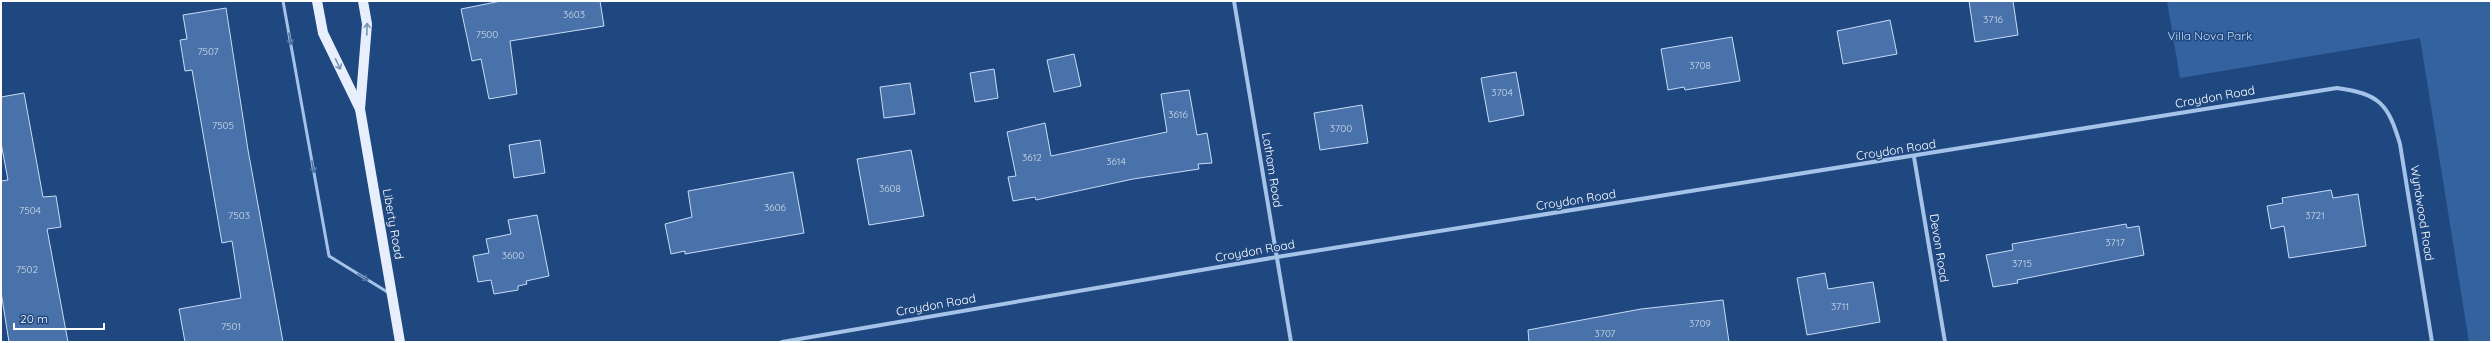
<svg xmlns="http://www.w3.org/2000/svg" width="2492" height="343" font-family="Quicksand,sans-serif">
  <rect width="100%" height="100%" fill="#204880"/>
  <!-- green -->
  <polygon fill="#33629e" points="2167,1 2491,1 2491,342 2469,342 2420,38 2180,78"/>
  <!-- building -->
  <g fill="#4872a9" stroke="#c8dcf6">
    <polygon points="501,1 600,1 604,26 510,41 517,94 489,99 481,59 472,61 461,9"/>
    <polygon points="1969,1 2013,1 2018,35 1975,42"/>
    <polygon points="226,8 248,150 283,342 185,342 179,309 241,298 232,241 222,243 192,70 185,71 180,40 187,39 183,15"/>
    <polygon points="1890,20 1897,54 1843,64 1837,31"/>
    <polygon points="1732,37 1740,81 1685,90 1684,87 1668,90 1661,49"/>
    <polygon points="1074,54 1081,86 1054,92 1047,60"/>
    <polygon points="994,69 998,98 975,102 970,73"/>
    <polygon points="1516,72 1524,115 1489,122 1481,78"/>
    <polygon points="910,83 915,114 884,118 880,87"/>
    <polygon points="1189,90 1197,135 1207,133 1212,163 1198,164 1199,169 1133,179 1036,200 1035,197 1013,201 1008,177 1016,176 1007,132 1045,123 1051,156 1167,132 1161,94"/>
    <polygon points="24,93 43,197 56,196 61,227 47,229 68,342 9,342 1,292 1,181 8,180 1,143 1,97"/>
    <polygon points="1362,105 1368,143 1320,150 1314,113"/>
    <polygon points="540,140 545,173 514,178 509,145"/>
    <polygon points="911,150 924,216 869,225 857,159"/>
    <polygon points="793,172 804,233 685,254 685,251 671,254 665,224 692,217 688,191"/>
    <polygon points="2331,190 2333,198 2358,194 2366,246 2289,258 2284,226 2271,229 2267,206 2283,203 2282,198"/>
    <polygon points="537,215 549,276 526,281 527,284 518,286 518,290 494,294 491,280 478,282 473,256 489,253 486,239 511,234 508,220"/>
    <polygon points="2126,224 2127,228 2139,226 2144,255 2017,280 2018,283 1993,287 1986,255 2013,250 2012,244"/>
    <polygon points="1825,273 1828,289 1873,282 1880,322 1807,335 1797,278"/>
    <polygon points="1723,300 1729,342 1529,342 1528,330 1641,309"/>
  </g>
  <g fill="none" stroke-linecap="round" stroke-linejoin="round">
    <!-- service -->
    <polyline stroke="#a5c2e8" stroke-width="3" points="283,1 329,256 389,293"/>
    <!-- minor -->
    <g stroke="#a5c2e8" stroke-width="4">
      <polyline points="1234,1 1291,342"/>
      <polyline points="1914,157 1945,342"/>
      <path d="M782 342 1277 257 2337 88C2379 94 2388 103 2400 144L2432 342"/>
    </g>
    <!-- primary -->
    <g stroke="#e7effd" stroke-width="10">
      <polyline points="317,1 323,33 360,109"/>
      <polyline points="363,1 367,24 360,109 400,342"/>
    </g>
  </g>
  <!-- one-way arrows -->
  <defs><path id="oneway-shaft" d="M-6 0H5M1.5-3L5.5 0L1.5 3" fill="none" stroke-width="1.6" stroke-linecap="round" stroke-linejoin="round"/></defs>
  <g stroke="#7a93b8">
    <use href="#oneway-shaft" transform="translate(367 29) rotate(-88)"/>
    <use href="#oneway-shaft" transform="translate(338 64) rotate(64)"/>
  </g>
  <g stroke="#4f73a4">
    <use href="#oneway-shaft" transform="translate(290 39) rotate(80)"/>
    <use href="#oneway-shaft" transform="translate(313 167) rotate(80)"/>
    <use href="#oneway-shaft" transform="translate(363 277) rotate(31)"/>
  </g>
  <g text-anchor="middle" stroke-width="3" stroke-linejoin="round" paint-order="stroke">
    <!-- number labels -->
    <g font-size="10" fill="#d1dcea">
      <text x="574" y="18">3603</text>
      <text x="1993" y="23">3716</text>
      <text x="487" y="38">7500</text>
      <text x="208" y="55">7507</text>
      <text x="1700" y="69">3708</text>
      <text x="1502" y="96">3704</text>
      <text x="1178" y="118">3616</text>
      <text x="223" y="129">7505</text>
      <text x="1341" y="132">3700</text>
      <text x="1032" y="161">3612</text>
      <text x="1116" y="165">3614</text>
      <text x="890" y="192">3608</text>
      <text x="775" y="211">3606</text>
      <text x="30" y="214">7504</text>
      <text x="239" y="219">7503</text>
      <text x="2315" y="219">3721</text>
      <text x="2115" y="246">3717</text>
      <text x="513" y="259">3600</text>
      <text x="2022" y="267">3715</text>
      <text x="27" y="273">7502</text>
      <text x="1840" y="310">3711</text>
      <text x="1700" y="327">3709</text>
      <text x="231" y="330">7501</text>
      <text x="1605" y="337">3707</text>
    </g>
    <!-- park labels -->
    <g font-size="12" fill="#c8dcf6" stroke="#204880">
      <text x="2210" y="40">Villa Nova Park</text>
    </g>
    <!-- street labels -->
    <g font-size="12" fill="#fff" stroke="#204880">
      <text transform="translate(2215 97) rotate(-10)" y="4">Croydon Road</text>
      <text transform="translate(1896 150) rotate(-9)" y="4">Croydon Road</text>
      <text transform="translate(1272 170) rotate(81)" y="4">Latham Road</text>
      <text transform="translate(1576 200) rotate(-9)" y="4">Croydon Road</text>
      <text transform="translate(2422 213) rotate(81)" y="4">Wyndwood Road</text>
      <text transform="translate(393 224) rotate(80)" y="4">Liberty Road</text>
      <text transform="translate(1939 248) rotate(81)" y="4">Devon Road</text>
      <text transform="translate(1255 251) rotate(-10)" y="4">Croydon Road</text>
      <text transform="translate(936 305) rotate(-10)" y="4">Croydon Road</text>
    </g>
  </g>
  <!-- border -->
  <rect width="2492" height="343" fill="none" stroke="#ffffff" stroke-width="4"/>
  <!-- scale -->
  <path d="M14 323v6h90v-6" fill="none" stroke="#ffffff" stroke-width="2"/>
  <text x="20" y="323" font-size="12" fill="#ffffff" stroke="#204880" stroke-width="3" paint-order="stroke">20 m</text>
</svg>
